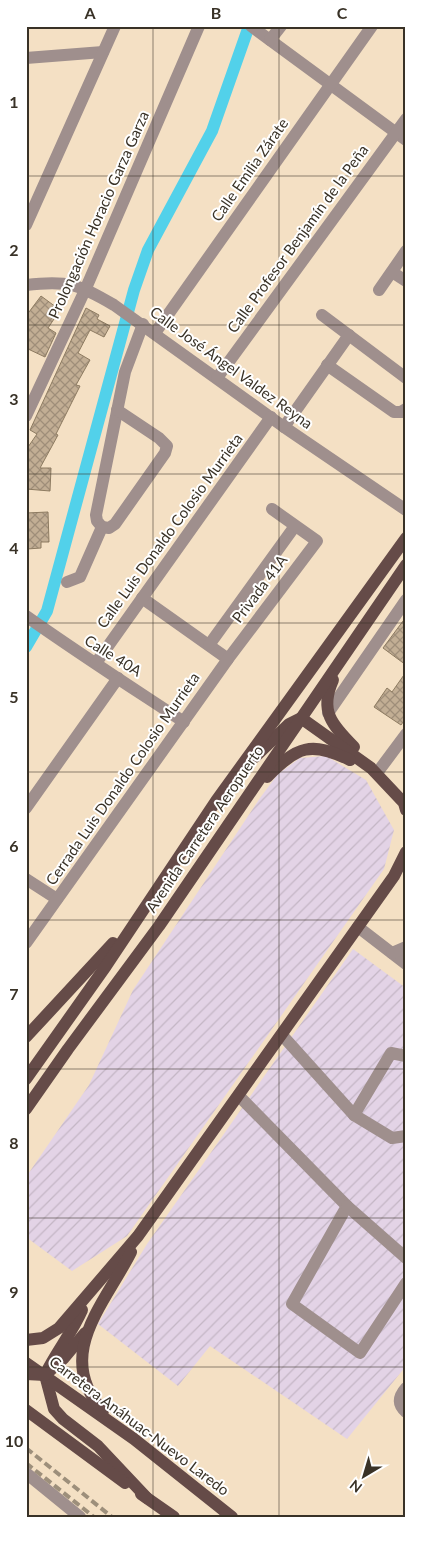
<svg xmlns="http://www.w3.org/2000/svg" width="432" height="1543" font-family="Lato,sans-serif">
  <defs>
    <pattern id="industrial-furrows" width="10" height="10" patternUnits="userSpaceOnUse" patternTransform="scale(1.25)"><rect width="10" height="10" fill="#e3d3e6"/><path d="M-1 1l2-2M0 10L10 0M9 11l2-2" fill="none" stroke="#c4b6c5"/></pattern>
    <pattern id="building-cross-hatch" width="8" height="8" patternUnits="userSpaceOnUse" patternTransform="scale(1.25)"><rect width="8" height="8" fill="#c2ae94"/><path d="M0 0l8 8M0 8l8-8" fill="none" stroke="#9f8e79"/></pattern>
  </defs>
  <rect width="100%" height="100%" fill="#f4e0c4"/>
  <!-- industrial -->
  <g fill="url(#industrial-furrows)">
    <polygon points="326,756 366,780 394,830 384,869 127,1236 72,1271 26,1237 26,1177 89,1085 133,990 260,798 278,774 300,758"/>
    <polygon points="353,949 406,988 406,1366 347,1439 210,1346 178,1386 98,1324 147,1244"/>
  </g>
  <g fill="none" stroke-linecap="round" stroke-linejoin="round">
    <!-- canal -->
    <polyline stroke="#52d1ea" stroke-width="12" points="26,647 47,611 134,290 148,250 212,131 249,26"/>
  </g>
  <!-- building -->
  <g fill="url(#building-cross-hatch)" stroke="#8d7b61">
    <polygon points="41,296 60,310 48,328 56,333 45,357 26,348 26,316"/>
    <polygon points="86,308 99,315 97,319 110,326 104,337 90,330 78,353 90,360 76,385 80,386 56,434 58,435 40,468 51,468 50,491 26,489 26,450 37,434 30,430"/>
    <polygon points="48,512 49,542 41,542 41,548 27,549 26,513"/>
    <polygon points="406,617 406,665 383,648"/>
    <polygon points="406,672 406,718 401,725 374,707 387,688 392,692"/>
  </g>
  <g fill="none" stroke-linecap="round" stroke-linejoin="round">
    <!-- minor -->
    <g stroke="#9f8f8d" stroke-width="12">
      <polyline points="251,26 406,140"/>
      <polyline points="270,40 281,26"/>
      <polyline points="26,58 103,52"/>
      <polyline points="26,225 115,26"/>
      <polyline points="392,272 406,281"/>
      <path d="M26 285C68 280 78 284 114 305L284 427 406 510"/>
      <polyline points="379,290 406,251"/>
      <polyline points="322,315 406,378"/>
      <polyline points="155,333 372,26"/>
      <polyline points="327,365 394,412 401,412 406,409"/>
      <polyline points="217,378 406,119"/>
      <polyline points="26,416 86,288 199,26"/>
      <polyline points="284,427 349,335"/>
      <polyline points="102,527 97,521 96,515 125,372 143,324"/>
      <polyline points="102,527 109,528 115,524 165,453 167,446 159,438 117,410"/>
      <polyline points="67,582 80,577 102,527"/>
      <polyline points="142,598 228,659"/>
      <path d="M26 616C78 653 131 687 184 722"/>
      <polyline points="209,645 295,526"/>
      <polyline points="96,663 271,417"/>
      <polyline points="328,713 406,600"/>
      <polyline points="377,773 406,734"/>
      <polyline points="26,808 118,678"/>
      <polyline points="26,879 57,899"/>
      <polyline points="358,927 406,964"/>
      <polyline points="26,943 228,659 317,541 272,509"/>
      <polyline points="392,953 406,947"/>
      <polyline points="282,1035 354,1115 392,1138 406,1136"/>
      <polyline points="239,1096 347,1206 292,1304 360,1353 406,1283"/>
      <polyline points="354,1115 391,1053 406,1056"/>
      <polyline points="347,1206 406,1258"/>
      <path d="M406 1388C399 1396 397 1404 406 1412"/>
      <polyline points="26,1473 80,1517"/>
    </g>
    <!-- major -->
    <g stroke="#654b48" stroke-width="12">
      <path d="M333 680C319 711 332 725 354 747"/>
      <polyline points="255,757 289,724 301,718 371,768 404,803 406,810"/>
      <path d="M267 777C297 746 311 741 350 760"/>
      <polyline points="26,1037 113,943"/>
      <polyline points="26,1079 106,966 216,801 406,538"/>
      <polyline points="26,1109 68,1049 159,926 406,565"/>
      <path d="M82 1310C72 1333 56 1352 45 1375L54 1409 63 1419 98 1446 147 1498"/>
      <polyline points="26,1340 43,1338 59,1328 138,1236 394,876 406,852"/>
      <polyline points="26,1363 134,1439 232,1517"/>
      <polyline points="26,1374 45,1375 64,1358 85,1333"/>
      <polyline points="26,1410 125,1483"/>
      <path d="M103 1411C53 1355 105 1304 131 1252"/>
      <polyline points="141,1494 174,1517"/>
    </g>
    <!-- rail -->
    <g stroke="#9d8f7b" stroke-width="4" stroke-dasharray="8 4" stroke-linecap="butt">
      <polyline points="26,1448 112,1517"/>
      <polyline points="26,1463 94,1517"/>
    </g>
  </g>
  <!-- grid -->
  <path fill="none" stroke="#393227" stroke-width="1" stroke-opacity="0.55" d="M153 26V1517M279 26V1517M26 176H406M26 325H406M26 474H406M26 623H406M26 772H406M26 920H406M26 1069H406M26 1218H406M26 1367H406"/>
  <g text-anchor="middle" stroke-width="4" stroke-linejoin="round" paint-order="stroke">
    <!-- street labels -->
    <g font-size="15" fill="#393227" stroke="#fff">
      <text transform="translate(250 170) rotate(-55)" y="5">Calle Emilia Zárate</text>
      <text transform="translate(99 215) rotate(-66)" y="5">Prolongación Horacio Garza Garza</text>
      <text transform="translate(298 239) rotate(-54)" y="5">Calle Profesor Benjamín de la Peña</text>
      <text transform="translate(231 368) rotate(36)" y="5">Calle José Ángel Valdez Reyna</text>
      <text transform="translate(170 531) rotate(-54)" y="5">Calle Luis Donaldo Colosio Murrieta</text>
      <text transform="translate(260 589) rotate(-53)" y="5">Privada 41A</text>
      <text transform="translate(113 656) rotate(32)" y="5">Calle 40A</text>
      <text transform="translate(123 779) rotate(-55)" y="5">Cerrada Luis Donaldo Colosio Murrieta</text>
      <text transform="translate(205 829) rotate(-56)" y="5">Avenida Carretera Aeropuerto</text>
      <text transform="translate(139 1426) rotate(37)" y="5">Carretera Anáhuac-Nuevo Laredo</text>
    </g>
  </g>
  <!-- border -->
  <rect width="432" height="1543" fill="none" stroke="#ffffff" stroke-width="55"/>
  <!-- north arrow -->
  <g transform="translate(364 1476) rotate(218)" stroke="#ffffff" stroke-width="4" paint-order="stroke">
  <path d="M0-4L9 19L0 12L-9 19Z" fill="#393227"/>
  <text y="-8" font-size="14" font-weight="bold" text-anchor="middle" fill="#393227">N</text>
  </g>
  <rect x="28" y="28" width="376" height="1488" fill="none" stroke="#393227" stroke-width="2"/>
  <g font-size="16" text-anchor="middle" font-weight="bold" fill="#393227">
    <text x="90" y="19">A</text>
    <text x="216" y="19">B</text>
    <text x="342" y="19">C</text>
    <text x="14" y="108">1</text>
    <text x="14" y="256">2</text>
    <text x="14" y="405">3</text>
    <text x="14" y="554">4</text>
    <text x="14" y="703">5</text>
    <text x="14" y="852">6</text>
    <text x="14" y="1000">7</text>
    <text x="14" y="1149">8</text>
    <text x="14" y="1298">9</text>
    <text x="14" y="1447">10</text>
  </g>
</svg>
